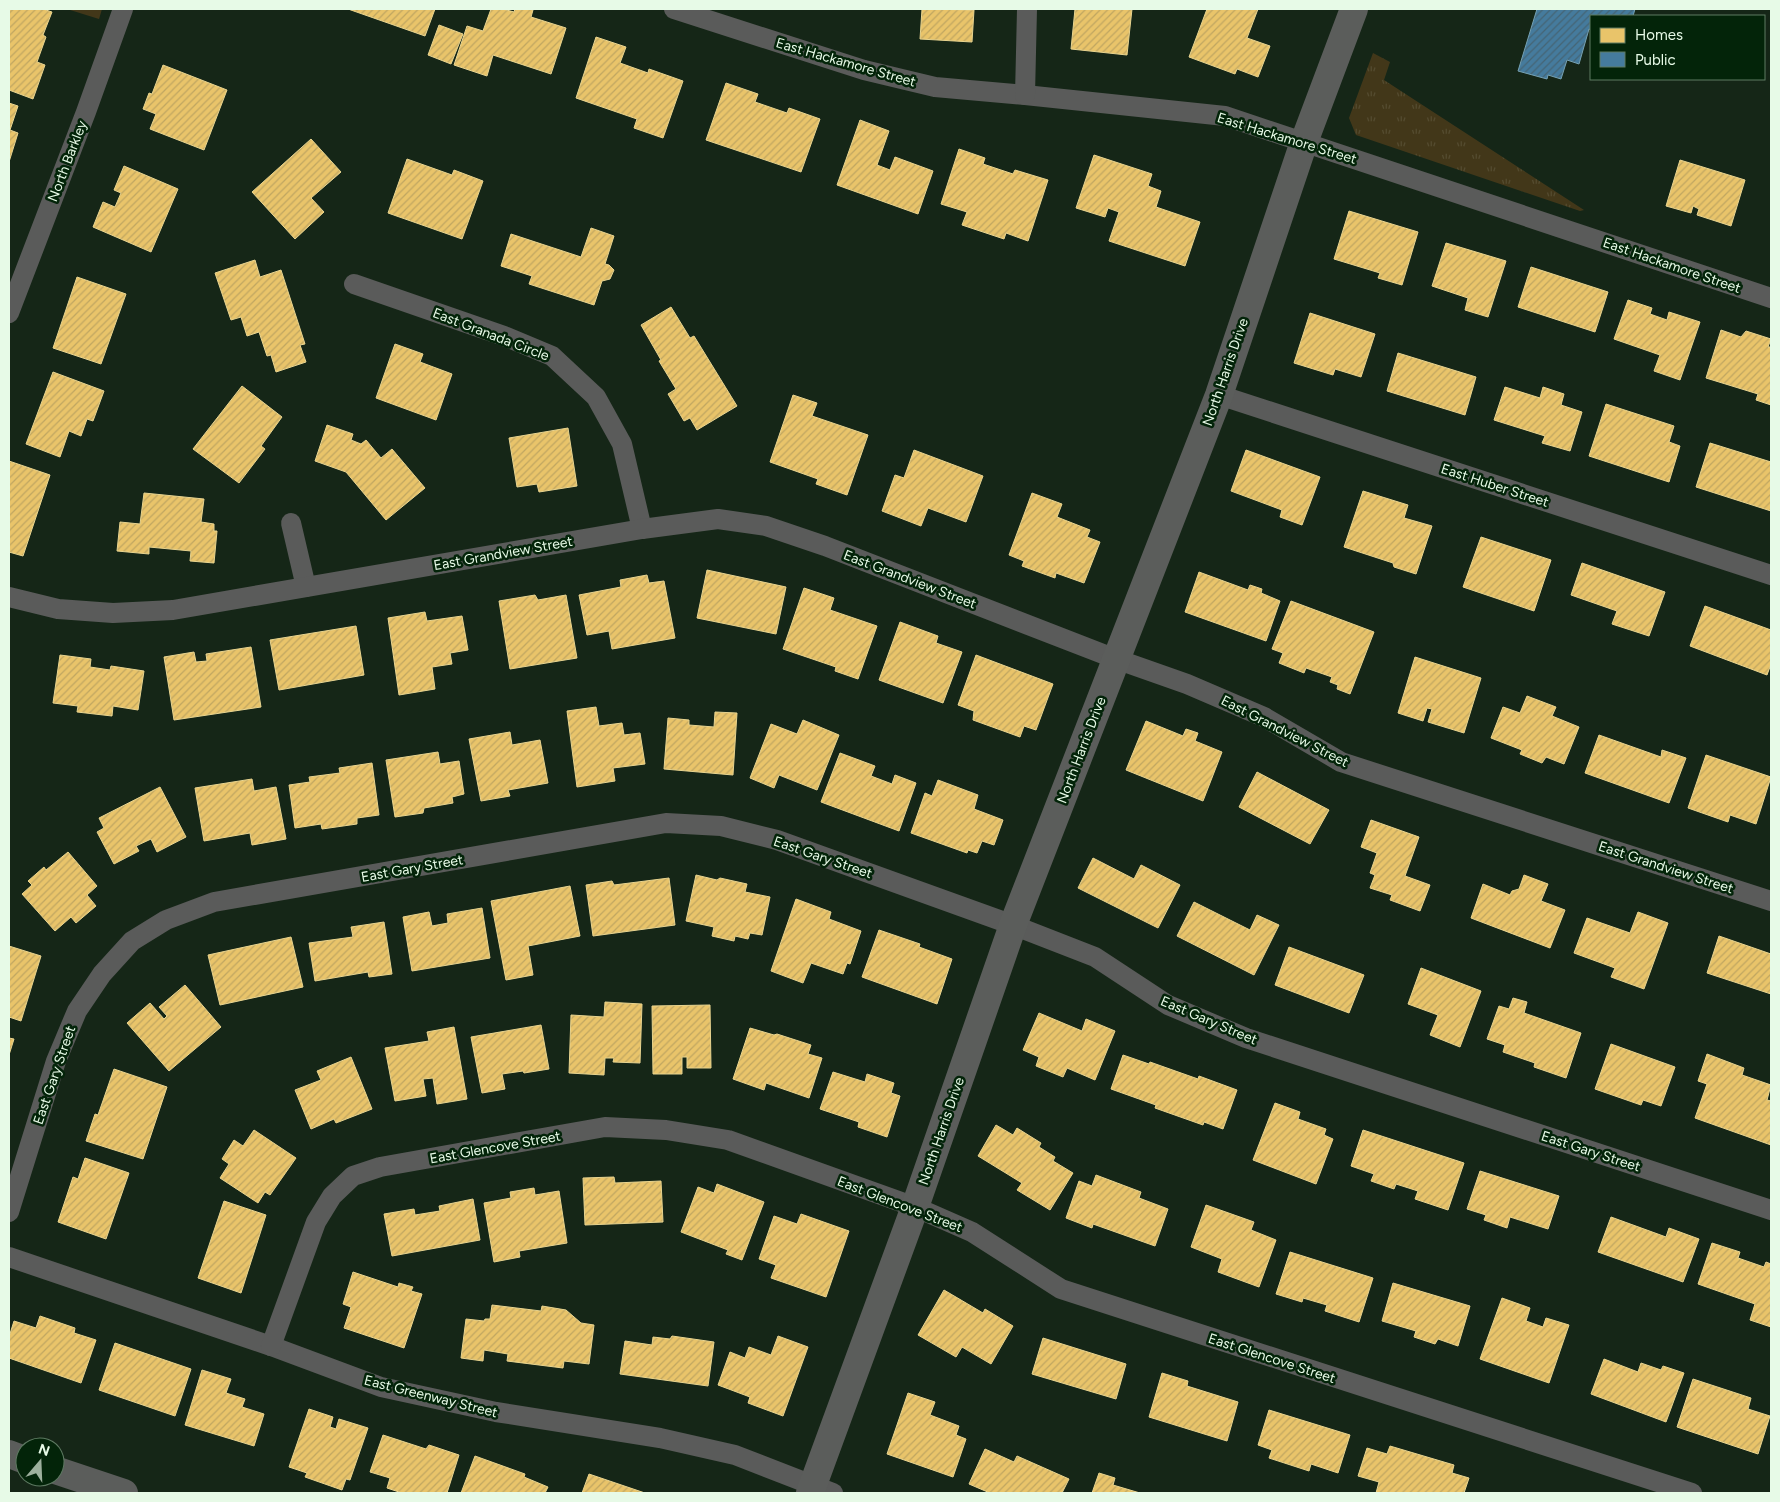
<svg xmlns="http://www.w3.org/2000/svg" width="1780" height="1502" font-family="Figtree,sans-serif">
  <defs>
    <pattern id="park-tufts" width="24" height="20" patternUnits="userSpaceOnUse" patternTransform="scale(1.25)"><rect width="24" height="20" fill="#423719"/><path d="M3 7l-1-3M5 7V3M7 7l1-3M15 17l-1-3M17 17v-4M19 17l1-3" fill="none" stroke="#544b2f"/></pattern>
    <pattern id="homes-hatch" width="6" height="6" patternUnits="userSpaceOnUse" patternTransform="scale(1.25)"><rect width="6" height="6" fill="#e9c46a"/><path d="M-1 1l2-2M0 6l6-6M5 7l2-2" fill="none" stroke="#c0a661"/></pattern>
    <pattern id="public-hatch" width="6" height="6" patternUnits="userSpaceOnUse" patternTransform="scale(1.25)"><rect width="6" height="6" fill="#457b9d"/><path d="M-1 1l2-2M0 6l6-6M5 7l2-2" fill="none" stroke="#456575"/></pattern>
  </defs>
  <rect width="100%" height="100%" fill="#152617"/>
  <!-- park -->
  <g fill="url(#park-tufts)">
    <polygon points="67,9 102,9 99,19"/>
    <polygon points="1373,53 1390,62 1384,80 1584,210 1580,211 1356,135 1349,118"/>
  </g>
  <!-- homes -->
  <g fill="url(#homes-hatch)" stroke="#e8d490">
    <polygon points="9,9 43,9 52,12 43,35 46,37 37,62 45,65 33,99 9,90"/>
    <polygon points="348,9 435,9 425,36"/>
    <polygon points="491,9 503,9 514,12 515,9 529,9 533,10 531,17 566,28 551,74 493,55 487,76 454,65 467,26 483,31"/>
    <polygon points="922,9 974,10 972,42 920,39"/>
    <polygon points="1075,9 1132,9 1127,55 1071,49"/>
    <polygon points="1207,9 1258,9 1247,38 1270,46 1258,77 1237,69 1235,74 1189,57"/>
    <polygon points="439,25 463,34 451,64 428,55"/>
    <polygon points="596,37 626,47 620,63 648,73 649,69 683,81 663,138 634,128 637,119 576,98"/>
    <polygon points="163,65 227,90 204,150 150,129 156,114 143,109 149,93 152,94"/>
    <polygon points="726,83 758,94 755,102 787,113 789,108 820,119 801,172 706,140"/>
    <polygon points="9,103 18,106 10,130 18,133 9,162"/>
    <polygon points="860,120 889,131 877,165 890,170 895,157 933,171 918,214 837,185"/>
    <polygon points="311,139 341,172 311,198 324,212 295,239 252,192"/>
    <polygon points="959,149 985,158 983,164 1013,174 1015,170 1048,180 1028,241 1006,233 1004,239 962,225 967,212 941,204"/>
    <polygon points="1094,155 1152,174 1148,186 1161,191 1156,207 1200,222 1185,266 1109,241 1119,212 1108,208 1105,217 1076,208"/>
    <polygon points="407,159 452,175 454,170 483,181 462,239 388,213"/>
    <polygon points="1680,160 1745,180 1731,226 1697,215 1699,209 1693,206 1691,213 1666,206"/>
    <polygon points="124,166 178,189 151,252 93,227 103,202 115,207 121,193 114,190"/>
    <polygon points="1349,211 1418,232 1402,285 1378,278 1380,273 1334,259"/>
    <polygon points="591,228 614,236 605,264 609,265 614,270 610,279 602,281 594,305 529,284 532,276 501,266 511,234 581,257"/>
    <polygon points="1446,243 1506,261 1488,317 1465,310 1468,298 1432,286"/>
    <polygon points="255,260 260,277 281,270 305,344 300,345 306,362 276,372 271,355 267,356 259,332 247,336 241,317 231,320 215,273"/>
    <polygon points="1531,267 1608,292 1595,332 1518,307"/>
    <polygon points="77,277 126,294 101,364 53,348"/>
    <polygon points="1628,300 1652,308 1650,314 1667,320 1669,312 1700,322 1680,380 1654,371 1660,355 1614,339"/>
    <polygon points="671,307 690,338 694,336 737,406 697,430 690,418 684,421 668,394 676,389 659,361 661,360 641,325"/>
    <polygon points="1310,313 1375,334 1361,377 1335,369 1333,375 1294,363"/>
    <polygon points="1721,330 1741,337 1746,331 1771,339 1768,347 1771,347 1771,405 1756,400 1758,394 1706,378"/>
    <polygon points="395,344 423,354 420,362 452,374 436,420 376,398"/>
    <polygon points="1398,353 1476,377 1465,415 1387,391"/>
    <polygon points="53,372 104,391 93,421 87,419 81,436 69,431 60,457 26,444"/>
    <polygon points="242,386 282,417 261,446 265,449 239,483 193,449"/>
    <polygon points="1505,387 1540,398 1543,387 1564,394 1561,405 1582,412 1570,451 1542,443 1545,436 1494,420"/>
    <polygon points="793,395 817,403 812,416 868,435 847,495 816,484 818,479 770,462"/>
    <polygon points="1606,404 1674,426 1669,442 1680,446 1669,482 1589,456"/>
    <polygon points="327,425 353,434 351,440 361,444 366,440 381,458 392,449 425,488 386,520 346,472 315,461"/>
    <polygon points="568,428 577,486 539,492 537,484 517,487 509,438"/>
    <polygon points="1710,443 1771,462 1771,511 1696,487"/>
    <polygon points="914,450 983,476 966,522 928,508 921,526 882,511 895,475 904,478"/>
    <polygon points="1246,450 1320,477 1302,525 1280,517 1282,510 1231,491"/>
    <polygon points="9,461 50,475 23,556 9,552"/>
    <polygon points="1363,491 1408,505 1404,518 1432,526 1416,574 1394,567 1393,563 1344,547"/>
    <polygon points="144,493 204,499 201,522 214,524 214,531 217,531 214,563 190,561 191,551 149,547 149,554 117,551 120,522 140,524"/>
    <polygon points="1032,493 1062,504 1057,517 1090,530 1087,537 1100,542 1084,583 1056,573 1055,578 1022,566 1024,561 1009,555"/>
    <polygon points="1481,537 1551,560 1534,611 1463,587"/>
    <polygon points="1582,563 1665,592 1649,636 1612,624 1617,611 1571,595"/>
    <polygon points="707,570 786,587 776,634 697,618"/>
    <polygon points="1199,572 1248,590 1250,585 1262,589 1261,593 1280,601 1266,641 1185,612"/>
    <polygon points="647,575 649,583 664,581 675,638 612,649 609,631 587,635 579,595 621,587 620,580"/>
    <polygon points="804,588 834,598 830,610 877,626 858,679 835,671 836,667 783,649"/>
    <polygon points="535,595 538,600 566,595 577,658 510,669 499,601"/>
    <polygon points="1291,601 1374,632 1350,694 1337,689 1338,685 1330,682 1332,677 1306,668 1304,673 1279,663 1283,653 1272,649"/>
    <polygon points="1705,606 1771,630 1771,664 1767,675 1690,646"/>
    <polygon points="425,612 427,621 462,616 468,650 450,653 452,664 432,667 435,689 399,695 388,618"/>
    <polygon points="900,622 938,636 936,643 962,652 943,703 879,680"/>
    <polygon points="356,626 364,675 279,690 270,640"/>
    <polygon points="251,647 261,707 174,720 164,657 194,652 196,662 207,661 206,654"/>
    <polygon points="60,655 91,659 90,667 110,670 111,666 144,671 138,710 113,706 112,716 77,712 78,706 53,703"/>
    <polygon points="976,655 1053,684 1036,730 1024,726 1020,737 973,720 974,711 958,705"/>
    <polygon points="1415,657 1481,678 1464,733 1428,722 1432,709 1427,708 1423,721 1398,713"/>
    <polygon points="1527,696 1556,707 1552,716 1579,727 1564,764 1546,757 1542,763 1520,754 1522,750 1491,738 1503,707 1520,713"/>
    <polygon points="596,707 599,726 622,723 624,735 640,733 645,764 613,768 615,781 577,787 567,711"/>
    <polygon points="715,712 737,713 733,775 664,769 668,718 689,720 689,725 714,727"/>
    <polygon points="803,720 839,735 817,790 779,775 774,788 750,778 771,724 797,734"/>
    <polygon points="1146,721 1183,736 1186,729 1198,733 1195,741 1222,752 1203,801 1126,770"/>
    <polygon points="510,732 512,745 540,740 548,783 508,790 510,796 481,801 469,739"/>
    <polygon points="1599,735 1661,757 1662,750 1686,758 1669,803 1585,773"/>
    <polygon points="438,752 440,764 459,761 464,794 452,797 453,803 424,808 423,813 395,817 386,760"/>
    <polygon points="840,753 875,766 871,776 892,784 895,775 916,783 899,831 821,802"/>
    <polygon points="1706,755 1771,777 1756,824 1730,815 1728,822 1688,808"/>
    <polygon points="372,763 379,815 357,818 357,824 322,829 321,824 295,828 289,785 310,782 309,777 340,773 339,768"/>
    <polygon points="1257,772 1329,810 1310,844 1239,807"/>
    <polygon points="252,779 254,791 276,787 286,839 252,845 250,833 204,841 195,788"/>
    <polygon points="938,780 978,795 974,809 1003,820 994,845 982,841 977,853 968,850 967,853 911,833 925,793 932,796"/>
    <polygon points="160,787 186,837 157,852 151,839 136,846 139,851 114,864 97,832 104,828 99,818"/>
    <polygon points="1371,820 1419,837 1405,876 1430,885 1420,911 1390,900 1392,895 1370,888 1375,875 1370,873 1377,853 1361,847"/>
    <polygon points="68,852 97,886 87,895 96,906 76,923 71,917 55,931 22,894 32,885 28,881 44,867 46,870"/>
    <polygon points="1093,858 1134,879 1141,865 1180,885 1158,928 1078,888"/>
    <polygon points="696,875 717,880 720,878 747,884 745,892 770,897 762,935 750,933 748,939 735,936 734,941 712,936 714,927 686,921"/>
    <polygon points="1524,875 1548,884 1541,901 1565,910 1550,948 1471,918 1483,884 1510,895 1512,891 1519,889"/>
    <polygon points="669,878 675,925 593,936 586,885 612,881 614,885"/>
    <polygon points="570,886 580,936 528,946 533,975 506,980 491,901"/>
    <polygon points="796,899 831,912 829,919 861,931 850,964 847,963 843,974 811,963 803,983 771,971"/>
    <polygon points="1194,902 1250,930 1257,915 1279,925 1254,975 1177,936"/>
    <polygon points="482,908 490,958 412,971 403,917 429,912 432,926 448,923 447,914"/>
    <polygon points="1638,912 1668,923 1644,989 1611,977 1615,968 1574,953 1587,918 1630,933"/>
    <polygon points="384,922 392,974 369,977 368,972 315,981 309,943 353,937 351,927"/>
    <polygon points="879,930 920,944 919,947 952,959 937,1004 862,977"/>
    <polygon points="1719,936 1771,954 1771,994 1707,973"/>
    <polygon points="291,937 303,987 220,1005 208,955"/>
    <polygon points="9,946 41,956 21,1021 9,1017"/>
    <polygon points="1289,947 1364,975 1349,1013 1275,985"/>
    <polygon points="1421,968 1481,991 1460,1047 1430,1035 1438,1015 1408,1004"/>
    <polygon points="185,985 221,1027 169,1071 127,1023 150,1003 164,1019 167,1016 159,1007"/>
    <polygon points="1513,998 1527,1002 1524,1013 1581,1033 1566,1078 1534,1067 1535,1063 1503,1052 1505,1045 1487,1039 1499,1006 1509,1009"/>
    <polygon points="605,1002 642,1004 640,1063 613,1062 614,1058 605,1058 604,1075 569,1073 571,1015 604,1017"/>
    <polygon points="710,1005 711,1068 687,1068 687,1057 682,1057 682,1074 653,1074 652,1006"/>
    <polygon points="1039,1013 1082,1031 1086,1019 1115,1031 1095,1080 1067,1068 1063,1077 1036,1066 1039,1057 1023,1050"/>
    <polygon points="541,1025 549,1069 524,1073 523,1071 502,1074 505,1089 482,1093 471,1037"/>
    <polygon points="454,1027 467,1099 437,1104 433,1078 423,1079 426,1096 395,1101 385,1048 429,1041 427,1032"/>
    <polygon points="750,1028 774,1035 777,1034 811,1045 808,1054 822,1058 809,1098 766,1083 764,1090 733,1079"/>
    <polygon points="9,1038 14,1039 9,1055"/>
    <polygon points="1611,1044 1675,1067 1661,1106 1643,1100 1641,1105 1595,1089"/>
    <polygon points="1707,1054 1744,1068 1742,1075 1771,1085 1767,1100 1771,1101 1771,1145 1695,1118 1707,1084 1698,1081"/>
    <polygon points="1123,1055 1149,1064 1150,1062 1198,1079 1199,1076 1237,1090 1223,1129 1204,1122 1203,1125 1155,1108 1156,1105 1111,1089"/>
    <polygon points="351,1057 372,1109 336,1123 334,1119 311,1129 295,1090 321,1080 317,1071"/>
    <polygon points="114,1069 167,1087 143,1159 86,1141 95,1114 98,1115"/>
    <polygon points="833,1072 865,1082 867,1074 894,1083 891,1093 900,1096 887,1137 858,1127 859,1122 820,1109"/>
    <polygon points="1275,1103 1300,1112 1298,1119 1326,1129 1324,1135 1333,1139 1316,1184 1253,1160"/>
    <polygon points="996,1125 1013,1135 1017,1128 1041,1143 1039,1147 1055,1157 1053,1161 1073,1173 1050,1210 1017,1190 1022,1183 978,1156"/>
    <polygon points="254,1130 296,1158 270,1195 265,1192 258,1203 220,1178 229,1164 222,1159 234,1140 243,1146"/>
    <polygon points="1363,1130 1464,1163 1448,1210 1415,1199 1418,1191 1396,1184 1394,1189 1371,1181 1374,1174 1351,1166"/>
    <polygon points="85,1158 129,1173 106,1239 58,1222 73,1177 78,1179"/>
    <polygon points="1480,1171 1559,1196 1548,1229 1510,1217 1507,1228 1484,1220 1486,1215 1467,1209"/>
    <polygon points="1096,1175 1141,1192 1139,1198 1168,1209 1155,1246 1093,1224 1092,1228 1066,1218 1079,1181 1092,1186"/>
    <polygon points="614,1177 615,1183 661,1181 663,1222 585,1225 583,1178"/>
    <polygon points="717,1184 764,1202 742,1260 726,1254 728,1250 681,1232 698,1187 714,1193"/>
    <polygon points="534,1188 535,1195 559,1191 567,1243 519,1251 520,1257 494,1262 484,1203 511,1198 510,1192"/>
    <polygon points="473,1199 480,1240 392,1256 384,1214 414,1209 415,1215 440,1211 439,1206"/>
    <polygon points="224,1201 266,1215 241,1293 198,1278"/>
    <polygon points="1206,1205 1254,1222 1251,1230 1276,1240 1259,1287 1218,1272 1222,1259 1191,1247"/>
    <polygon points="801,1214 849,1231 826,1297 771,1278 776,1265 759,1259 774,1216 797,1224"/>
    <polygon points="1611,1217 1666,1237 1669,1228 1699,1239 1683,1282 1598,1252"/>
    <polygon points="1712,1243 1740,1252 1738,1258 1764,1267 1766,1262 1771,1264 1771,1327 1750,1320 1755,1304 1698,1284"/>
    <polygon points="1290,1252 1373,1278 1359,1322 1325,1311 1327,1305 1303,1298 1302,1302 1276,1294"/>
    <polygon points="353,1272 398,1287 399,1283 413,1287 411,1291 422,1294 404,1348 344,1328 351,1307 343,1304"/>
    <polygon points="1393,1283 1470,1306 1458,1346 1438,1339 1435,1344 1414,1337 1416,1331 1382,1321"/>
    <polygon points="944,1290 983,1313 985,1309 1013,1326 991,1364 962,1347 956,1357 918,1335"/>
    <polygon points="1502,1298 1530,1308 1526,1321 1543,1327 1546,1318 1569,1325 1549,1383 1480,1359"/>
    <polygon points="492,1305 541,1311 542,1306 566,1310 581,1323 594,1325 589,1364 564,1361 563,1368 507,1361 508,1354 484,1350 483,1361 461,1358 466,1319 484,1321 485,1319 490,1319"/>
    <polygon points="40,1316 75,1328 74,1333 96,1340 81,1383 9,1358 9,1337 14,1321 36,1328"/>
    <polygon points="672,1336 714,1342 708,1386 620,1374 625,1341 652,1345 653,1337 670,1339"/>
    <polygon points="778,1336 808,1347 783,1416 748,1403 750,1397 718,1385 730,1352 745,1358 749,1347 771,1355"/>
    <polygon points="1043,1338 1126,1364 1116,1399 1032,1374"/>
    <polygon points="115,1343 191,1369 175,1416 99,1390"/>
    <polygon points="1604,1359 1638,1372 1641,1363 1661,1370 1663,1366 1684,1373 1666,1422 1591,1394"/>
    <polygon points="202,1370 231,1379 226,1393 245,1399 242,1407 264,1414 254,1446 185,1425"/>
    <polygon points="1162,1373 1188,1381 1187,1386 1238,1402 1227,1441 1149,1417"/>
    <polygon points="1693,1379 1751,1398 1748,1409 1770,1416 1758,1454 1677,1427"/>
    <polygon points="908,1393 935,1402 930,1415 959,1426 956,1435 966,1439 953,1477 887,1454"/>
    <polygon points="309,1409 333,1417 330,1427 336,1429 339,1419 368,1428 350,1480 346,1479 342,1490 305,1477 307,1473 289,1467"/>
    <polygon points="1269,1410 1350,1435 1338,1473 1311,1464 1309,1471 1269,1458 1272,1450 1258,1445"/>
    <polygon points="383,1435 426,1449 429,1445 459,1455 447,1493 402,1493 387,1488 390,1478 370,1472"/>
    <polygon points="1390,1446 1454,1465 1452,1473 1469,1478 1464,1493 1376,1493 1379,1482 1358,1476 1367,1448 1387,1454"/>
    <polygon points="985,1449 1014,1462 1017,1456 1069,1479 1062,1493 990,1493 969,1484"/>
    <polygon points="475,1456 525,1474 524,1477 548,1487 545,1493 461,1493"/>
    <polygon points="1099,1473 1115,1478 1113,1485 1140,1493 1092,1493"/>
    <polygon points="589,1474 645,1493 582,1493"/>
  </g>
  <!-- public -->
  <polygon fill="url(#public-hatch)" stroke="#76a1b3" points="1537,9 1635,9 1633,16 1591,16 1591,30 1589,29 1579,64 1567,60 1561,79 1548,75 1547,79 1518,71"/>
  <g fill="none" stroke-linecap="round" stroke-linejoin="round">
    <!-- street -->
    <g stroke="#5a5b5a" stroke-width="20">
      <polyline points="674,9 864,70 935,87 1025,95 1225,116 1771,298"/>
      <polyline points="1025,95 1027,9"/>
      <polyline points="354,284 504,336 552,356 596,397 622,444 642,529"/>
      <polyline points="9,313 86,112 123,9"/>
      <polyline points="1219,395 1771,575"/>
      <polyline points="291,523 306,587"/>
      <polyline points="9,597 58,609 113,613 173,610 642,529 718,519 766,526 825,546 1116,659 1187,684 1264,717 1341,762 1771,901"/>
      <polyline points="9,1212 56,1061 77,1011 102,974 132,941 166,920 214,902 666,823 721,826 777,840 1013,925 1095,957 1168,1005 1246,1038 1771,1210"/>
      <polyline points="9,1257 271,1346 381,1387 496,1412 660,1438 735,1455 833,1493"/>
      <polyline points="271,1346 316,1222 332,1196 353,1176 380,1167 605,1127 666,1130 728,1140 915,1207 972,1232 1061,1289 1692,1493"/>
    </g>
    <!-- secondary -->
    <g stroke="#5b5d5b" stroke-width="28">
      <polyline points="9,1454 25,1460"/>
      <polyline points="55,1470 124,1493"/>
      <polyline points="810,1493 915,1207 1013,925 1219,395 1304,142 1354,9"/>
    </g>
  </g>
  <g text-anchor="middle" stroke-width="5" stroke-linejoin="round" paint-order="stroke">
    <!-- street labels -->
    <g font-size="14" fill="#e7fae7" stroke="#032409">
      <text transform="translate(846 62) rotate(16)" y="5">East Hackamore Street</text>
      <text transform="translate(1287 138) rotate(17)" y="5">East Hackamore Street</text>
      <text transform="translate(67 161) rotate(-69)" y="5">North Barkley</text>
      <text transform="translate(1672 265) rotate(19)" y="5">East Hackamore Street</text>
      <text transform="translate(491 334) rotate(21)" y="5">East Granada Circle</text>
      <text transform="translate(1225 372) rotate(-71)" y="5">North Harris Drive</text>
      <text transform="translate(1495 485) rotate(18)" y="5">East Huber Street</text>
      <text transform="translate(503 553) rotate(-10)" y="5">East Grandview Street</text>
      <text transform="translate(910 579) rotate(21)" y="5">East Grandview Street</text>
      <text transform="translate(1285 731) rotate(27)" y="5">East Grandview Street</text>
      <text transform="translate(1081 750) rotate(-69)" y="5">North Harris Drive</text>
      <text transform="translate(823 857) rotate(19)" y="5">East Gary Street</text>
      <text transform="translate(1666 867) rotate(18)" y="5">East Grandview Street</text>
      <text transform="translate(412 868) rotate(-10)" y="5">East Gary Street</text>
      <text transform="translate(1209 1020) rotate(23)" y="5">East Gary Street</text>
      <text transform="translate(54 1075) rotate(-71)" y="5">East Gary Street</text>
      <text transform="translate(941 1131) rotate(-71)" y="5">North Harris Drive</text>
      <text transform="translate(495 1147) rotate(-10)" y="5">East Glencove Street</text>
      <text transform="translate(1591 1151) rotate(18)" y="5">East Gary Street</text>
      <text transform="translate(900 1204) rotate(21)" y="5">East Glencove Street</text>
      <text transform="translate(1272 1358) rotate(18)" y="5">East Glencove Street</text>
      <text transform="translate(431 1396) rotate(14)" y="5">East Greenway Street</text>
    </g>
  </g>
  <!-- border -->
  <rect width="1780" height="1502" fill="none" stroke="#e7fae7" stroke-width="20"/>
  <!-- legend -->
  <rect x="1590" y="15" width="175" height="65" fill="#032409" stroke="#5e7a62"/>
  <rect x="1600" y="28" width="25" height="15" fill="#e9c46a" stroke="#5e7a62"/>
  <text x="1635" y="40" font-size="15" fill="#e7fae7">Homes</text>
  <rect x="1600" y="52" width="25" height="15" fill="#457b9d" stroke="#5e7a62"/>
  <text x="1635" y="65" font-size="15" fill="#e7fae7">Public</text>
  <!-- north arrow -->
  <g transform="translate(40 1462) rotate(19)"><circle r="24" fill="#032409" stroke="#5e7a62"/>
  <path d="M0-4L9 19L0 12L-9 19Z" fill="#9eb09e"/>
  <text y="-8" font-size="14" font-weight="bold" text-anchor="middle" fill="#e7fae7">N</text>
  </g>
</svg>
